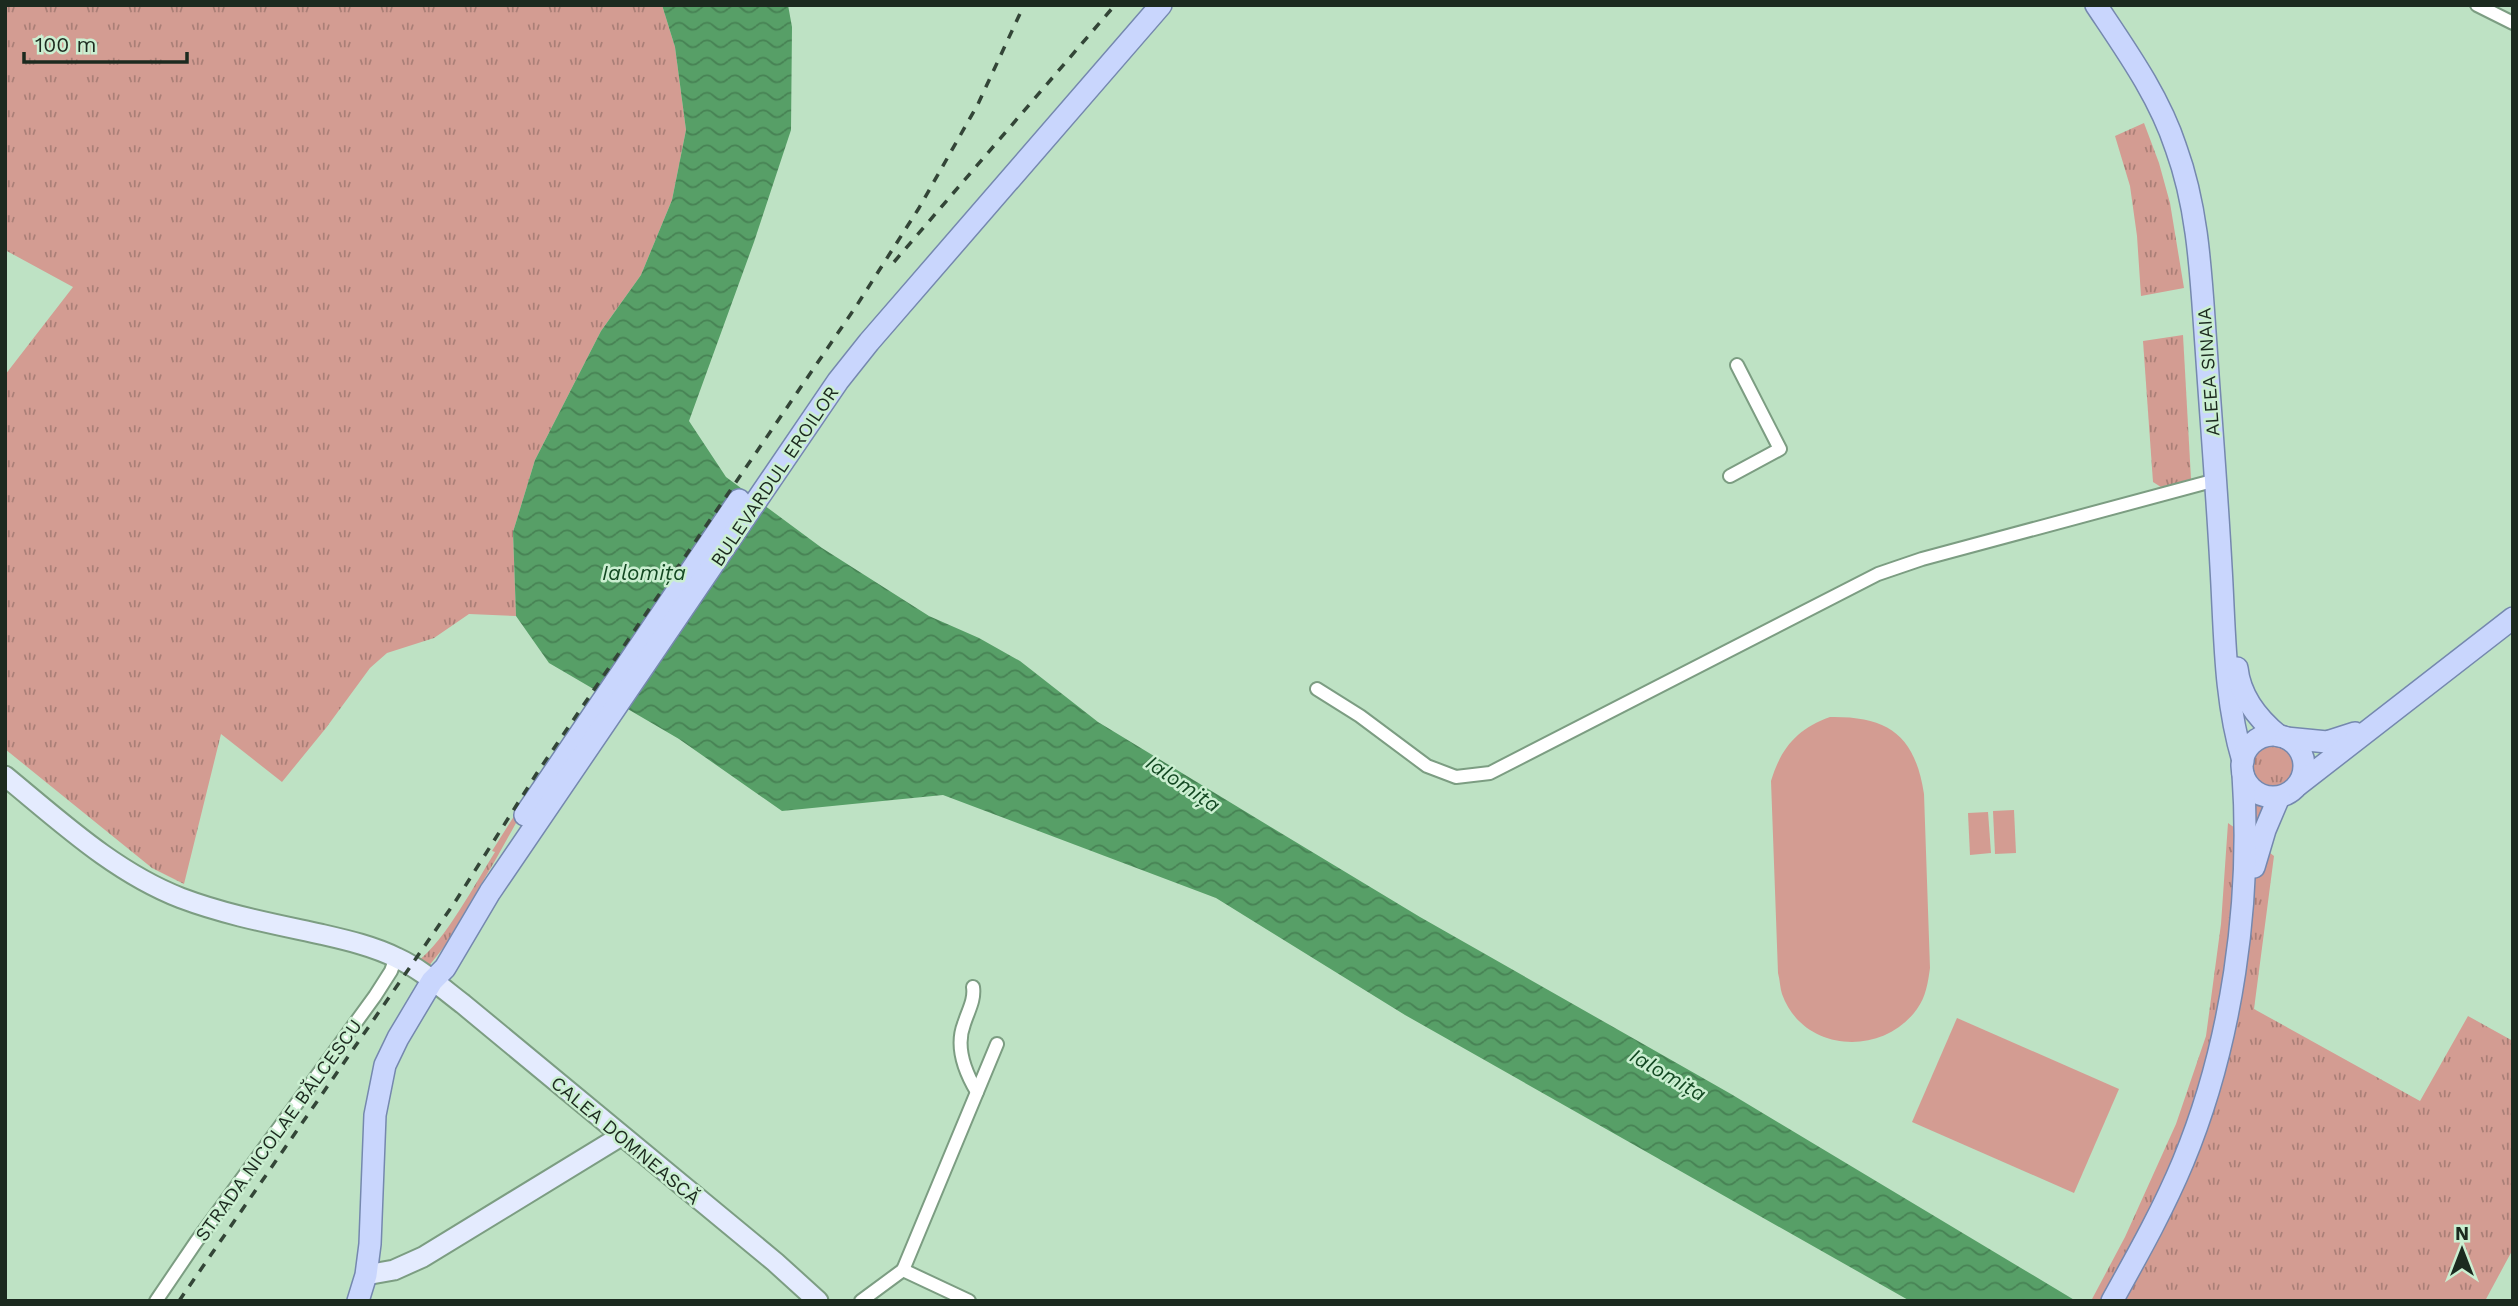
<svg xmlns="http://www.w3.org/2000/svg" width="2518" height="1306" font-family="'Work Sans',sans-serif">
  <defs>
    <pattern id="grass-tufts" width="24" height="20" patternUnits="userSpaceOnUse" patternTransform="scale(1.75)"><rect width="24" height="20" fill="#d39c92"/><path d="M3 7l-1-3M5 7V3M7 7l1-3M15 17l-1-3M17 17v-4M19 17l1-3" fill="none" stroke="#aa7f77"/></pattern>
    <pattern id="water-waves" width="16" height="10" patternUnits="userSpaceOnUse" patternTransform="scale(1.75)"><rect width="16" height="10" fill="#579f67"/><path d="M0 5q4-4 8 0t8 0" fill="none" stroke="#478254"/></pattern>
  </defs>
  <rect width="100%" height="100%" fill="#bee2c4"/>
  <!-- grass -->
  <g fill="url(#grass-tufts)">
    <polygon points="5,5 662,5 675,47 686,130 672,200 641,275 601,331 535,460 513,532 516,616 469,614 434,638 387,653 370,668 326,728 282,782 221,734 184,884 152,868 5,749 5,375 73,287 5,250"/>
    <polygon points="2144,123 2159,163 2170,203 2184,288 2141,296 2137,236 2130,186 2115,136"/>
    <polygon points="2183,335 2191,479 2161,487 2153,482 2143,341"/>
    <circle cx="2273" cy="766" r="23"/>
    <path d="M535 783 531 796 496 859 444 947 428 967 418 961C445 941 476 882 495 852L492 851Z"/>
    <polygon points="2251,801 2266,807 2257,843 2274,856 2254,1009 2420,1101 2468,1016 2513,1041 2513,1249 2485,1301 2091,1301 2125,1237 2176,1124 2206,1036 2221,924 2228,823 2249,838"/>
  </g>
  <!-- pitch -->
  <g fill="#d39c92">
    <path d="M1830 717C1888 716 1915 735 1924 794L1930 968C1928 982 1926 997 1917 1009 1883 1057 1803 1053 1782 994 1780 988 1780 980 1778 973L1771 781C1781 748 1797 729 1830 717Z"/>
    <polygon points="2014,810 2016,853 1995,854 1993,811"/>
    <polygon points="1988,812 1991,853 1970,855 1968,813"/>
    <polygon points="1957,1018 2119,1089 2074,1193 1912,1122"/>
  </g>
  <!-- water -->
  <polygon fill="url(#water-waves)" points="662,5 788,5 792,27 791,130 754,242 689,421 726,477 822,548 929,616 979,638 1020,661 1098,722 1294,841 1420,917 1731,1094 2076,1301 1910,1301 1405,1015 1216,898 943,795 782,811 679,739 549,663 516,616 513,532 535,460 601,331 641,275 672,200 686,130 675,47"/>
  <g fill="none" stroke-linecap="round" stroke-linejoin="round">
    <!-- street casing -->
    <g stroke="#7c9d82" stroke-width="16">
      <g id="street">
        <polyline points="2477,5 2513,23"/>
        <polyline points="1730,476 1780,449 1737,365"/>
        <polyline points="1317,689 1360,716 1427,766 1456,777 1490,773 1878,574 1922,559 2216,480"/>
        <path d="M973 987C975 1000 968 1011 964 1024 955 1047 965 1072 977 1092"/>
        <polyline points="903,1270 997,1044"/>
        <polyline points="903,1270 969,1301"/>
        <polyline points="156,1301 196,1242 375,996 391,971 396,957"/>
        <polyline points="861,1301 903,1270"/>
      </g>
    </g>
    <!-- secondary casing -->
    <g stroke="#7c9d82" stroke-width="23">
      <g id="secondary">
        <path d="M5 776C60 821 114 872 181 898 226 915 274 924 320 934 346 940 373 946 397 958 421 969 442 988 463 1004L775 1262 818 1301"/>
        <polyline points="366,1275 394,1270 423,1257 621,1136"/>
      </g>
    </g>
    <!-- primary casing -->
    <g stroke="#7588ae" stroke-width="24">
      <g id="primary">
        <path d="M2096 5C2126 50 2159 96 2176 148 2199 211 2201 279 2206 346 2211 420 2217 493 2221 567 2225 632 2224 698 2243 761"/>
        <path d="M2237 668C2240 696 2257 718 2279 736"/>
        <circle cx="2273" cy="766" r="31"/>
        <polyline points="2286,738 2327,742 2355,733"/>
        <polyline points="2298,785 2513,618"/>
        <polyline points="525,815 739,500"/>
        <polyline points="2254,867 2265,830 2279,797"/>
        <polyline points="358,1301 366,1275 370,1244 375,1115 385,1065 398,1038 432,981 445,968 490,892 838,381 869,342 1161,5"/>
        <path d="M2112 1301C2137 1256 2163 1210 2183 1162 2232 1044 2252 902 2243 774"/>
      </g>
    </g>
    <!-- street -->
    <use href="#street" stroke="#fff" stroke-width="12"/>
    <!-- secondary -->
    <use href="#secondary" stroke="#e4ebfe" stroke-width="19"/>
    <!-- primary -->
    <use href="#primary" stroke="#c9d6fd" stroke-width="21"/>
    <!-- rail -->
    <g stroke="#334537" stroke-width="3.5" stroke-dasharray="9 9" stroke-linecap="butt">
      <polyline points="894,262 1115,5"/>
      <polyline points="179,1301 455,902 537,773 857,305 919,208 978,104 1024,5"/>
    </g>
  </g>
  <g text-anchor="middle" stroke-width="5" stroke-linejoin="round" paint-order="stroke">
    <!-- street labels -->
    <g font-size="19" fill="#1c2a1f" stroke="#cbefd1">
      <text transform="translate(2208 372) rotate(-94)" y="7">ALEEA SINAIA</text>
      <text transform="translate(774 476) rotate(-56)" y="7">BULEVARDUL EROILOR</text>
      <text transform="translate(278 1130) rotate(-54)" y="7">STRADA NICOLAE BĂLCESCU</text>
      <text transform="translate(626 1140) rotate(40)" y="7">CALEA DOMNEASCĂ</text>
    </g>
    <!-- water labels -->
    <g font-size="21" font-style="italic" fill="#134822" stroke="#cbefd1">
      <text x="644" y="580">Ialomița</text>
      <text transform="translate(1183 784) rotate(34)" y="7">Ialomița</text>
      <text transform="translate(1668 1075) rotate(30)" y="7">Ialomița</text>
    </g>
  </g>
  <!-- border -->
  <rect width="2518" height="1306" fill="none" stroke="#1c2a1f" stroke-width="14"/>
  <!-- north arrow -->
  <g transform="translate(2462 1250)" stroke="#cbefd1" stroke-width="5" paint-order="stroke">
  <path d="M0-5L12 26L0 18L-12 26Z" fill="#1c2a1f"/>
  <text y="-10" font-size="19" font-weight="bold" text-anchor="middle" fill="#1c2a1f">N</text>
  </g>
  <!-- scale -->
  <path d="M24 52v10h163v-10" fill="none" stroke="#1c2a1f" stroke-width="3.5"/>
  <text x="35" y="52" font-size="21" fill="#1c2a1f" stroke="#cbefd1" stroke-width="5" paint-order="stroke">100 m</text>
</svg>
